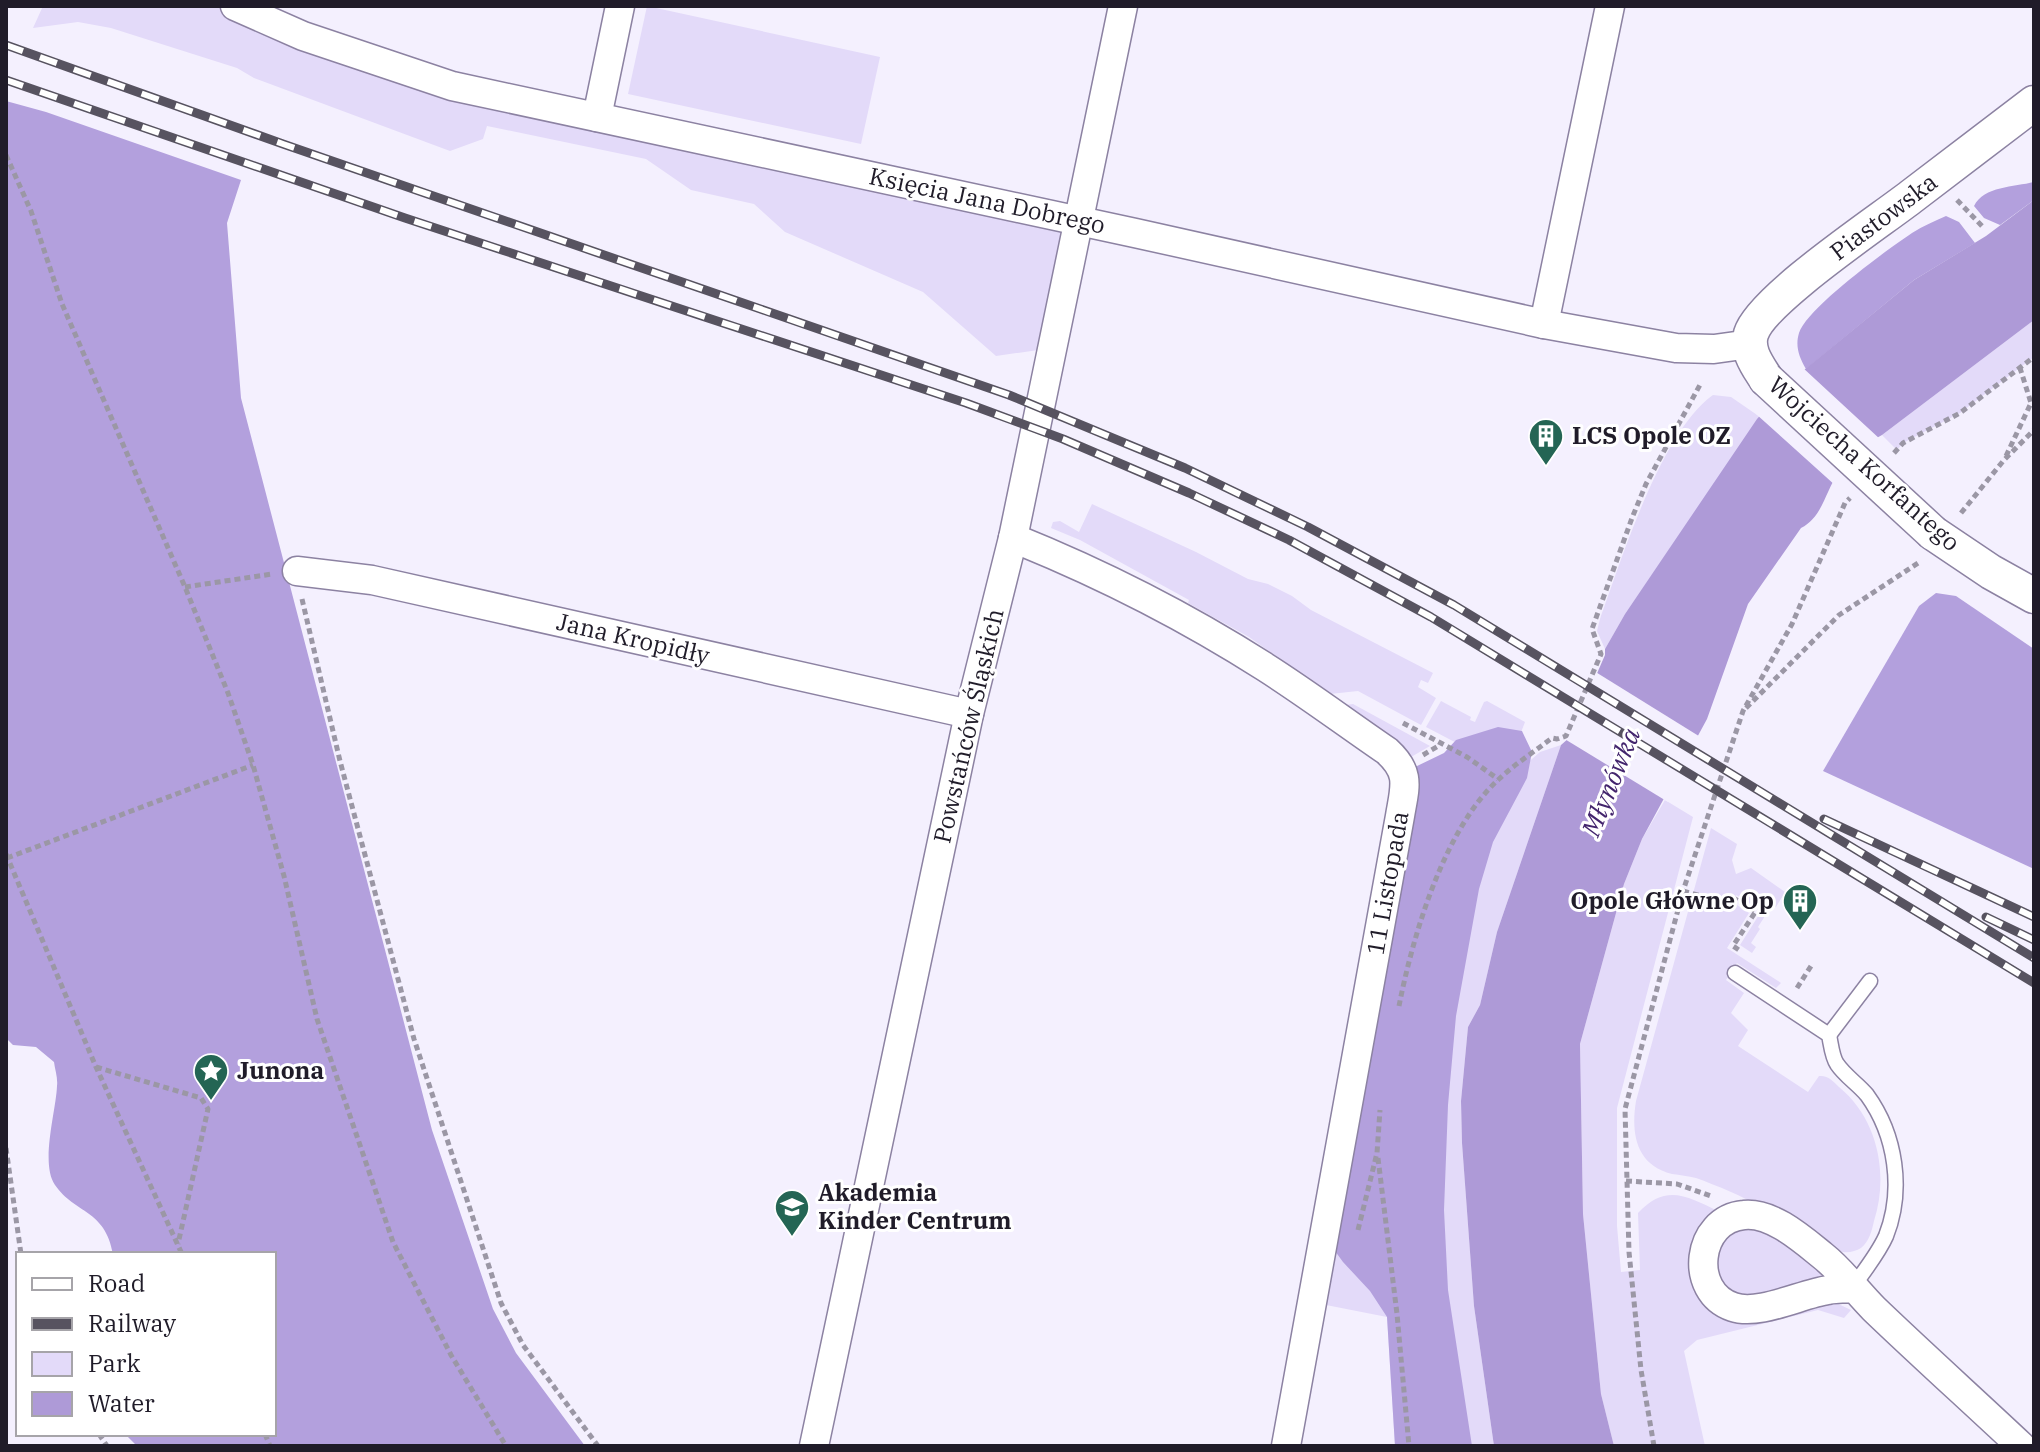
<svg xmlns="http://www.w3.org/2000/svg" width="2040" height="1452" font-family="'IBM Plex Serif',serif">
  <rect width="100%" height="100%" fill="#f4f0fe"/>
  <!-- green -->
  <g fill="#e3daf9">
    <polygon points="43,6 235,6 303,36 1078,221 1052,348 996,356 923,292 785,232 754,204 691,190 646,159 487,126 483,139 450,151 254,78 237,68 111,28 78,22 33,28"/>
    <polygon points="647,6 880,57 861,144 628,94"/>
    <polygon points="2034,320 2034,357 1960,413 1903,443 1897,450 1882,435"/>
    <path d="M1713 395 1731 397 1760 417 1625 614 1605 649 1597 631 1600 619C1622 558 1661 432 1713 395Z"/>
    <polygon points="1092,504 1196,552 1248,579 1268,584 1292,596 1311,610 1433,673 1428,683 1421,680 1418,687 1436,698 1421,725 1358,691 1330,694 1249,637 1188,603 1189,600 1080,540 1051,528 1053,522 1060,521 1079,532"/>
    <polygon points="1441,701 1471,717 1470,720 1475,722 1484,702 1487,701 1525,722 1520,735 1493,762 1426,727"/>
    <polygon points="1353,704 1430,746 1411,757 1396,741 1345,705"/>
    <polygon points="1561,745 1497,932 1480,1005 1468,1027 1461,1101 1462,1143 1474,1306 1494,1446 1395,1446 1387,1317 1321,1304 1337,1214 1493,793 1540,752"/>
    <path d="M1665 800 1693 817 1617 1108V1226L1621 1272 1640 1270 1638 1213C1666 1183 1687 1196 1720 1212L1701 1296 1832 1301 1851 1310 1844 1318 1818 1310 1697 1340 1684 1351 1705 1446H1614L1601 1394 1583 1214 1580 1044 1624 884 1642 839Z"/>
    <path d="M1711 828 1737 844 1732 860 1736 874 1751 868 1785 892 1776 907 1772 905 1758 927 1760 929 1751 943 1756 947 1752 953 1740 945 1762 910 1736 895 1734 903 1749 913 1727 948 1781 983 1776 988 1737 963 1726 980 1744 993 1731 1013 1748 1030 1738 1046 1808 1092 1819 1076C1828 1075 1833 1081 1839 1087 1878 1119 1889 1174 1874 1221 1872 1230 1869 1242 1861 1248 1856 1251 1849 1253 1843 1252 1826 1248 1781 1218 1763 1208 1742 1196 1718 1186 1696 1178 1688 1176 1680 1175 1672 1174 1635 1165 1631 1132 1636 1101Z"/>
    <polygon points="1763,1228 1818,1265 1822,1273 1820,1280 1753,1298 1724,1290 1713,1257 1731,1229"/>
  </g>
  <!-- forest -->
  <g fill="#b3a0dd">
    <path d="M6 101 46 112 241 180 227 223 241 398 432 1130 493 1309 516 1353 585 1446H137L125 1434H274V1254H113C105 1209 75 1214 55 1185 40 1163 56 1112 57 1086 58 1078 55 1070 54 1062L36 1047 13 1045 6 1038Z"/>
    <path d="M2034 182V200L2000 225 1984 218 1974 206C1984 186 2014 187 2034 182Z"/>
    <path d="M1946 216 1959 222 1975 243 1914 280 1806 369C1799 357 1795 346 1799 333 1807 308 1888 249 1912 233 1923 226 1935 221 1946 216Z"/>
    <polygon points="1936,593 1956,596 2034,649 2034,869 1823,771 1919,606"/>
    <polygon points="1498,727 1522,731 1532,752 1527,778 1493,842 1479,889 1456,1016 1448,1105 1444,1210 1448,1290 1472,1446 1395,1446 1387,1317 1370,1291 1343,1262 1335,1251 1415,767 1444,753 1456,740"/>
  </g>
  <!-- water -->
  <path fill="#ae9ad7" d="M2034 200V320L1882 435C1865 444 1850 456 1839 472 1825 491 1823 517 1801 528L1748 604 1707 719 1642 839 1624 884 1580 1044 1583 1214 1601 1394 1614 1446H1494L1474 1306 1462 1143 1461 1101 1468 1027 1480 1005 1497 932 1561 745 1569 738 1605 655V649L1625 614 1757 419 1793 379 1914 280 1986 236Z"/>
  <!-- pier -->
  <g fill="#f4f0fe">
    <polygon points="1802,367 1881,440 1867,448 1842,475 1836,486 1756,414"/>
    <polygon points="1594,671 1702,738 1668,802 1563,738"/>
  </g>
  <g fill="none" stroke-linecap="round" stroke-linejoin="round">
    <!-- service casing -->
    <g stroke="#8c82a2" stroke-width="17">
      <g id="service">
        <path d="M1735 973 1829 1035C1831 1044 1832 1057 1837 1064 1845 1076 1858 1084 1867 1095 1896 1135 1904 1190 1886 1236 1878 1254 1864 1271 1852 1288"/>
        <polyline points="1829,1035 1870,981"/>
      </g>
    </g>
    <!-- minor casing -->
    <g stroke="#8c82a2" stroke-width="31">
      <g id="minor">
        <polyline points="235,6 303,36 452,86 1135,233 1544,324 1676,348 1714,349 1750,344"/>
        <polyline points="597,117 620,6"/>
        <polyline points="1544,324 1610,6"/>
        <path d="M1013 538C1100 573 1185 616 1265 667 1306 693 1346 723 1387 751 1411 773 1405 786 1400 816L1286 1446"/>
        <polyline points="297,571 372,580 969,714"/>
        <path d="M1852 1288C1844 1289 1836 1288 1828 1290 1801 1294 1759 1316 1733 1307 1688 1292 1696 1219 1744 1215 1772 1212 1803 1240 1823 1256 1842 1271 1857 1292 1874 1309 1922 1355 1972 1400 2021 1446"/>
        <polyline points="814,1446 969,714 1013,538 1123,6"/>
      </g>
    </g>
    <!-- tertiary casing -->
    <g stroke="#8c82a2" stroke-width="37">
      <g id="tertiary">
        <path d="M1766 379C1758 366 1746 351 1751 334 1761 300 1880 221 1912 196 1953 165 1993 134 2034 103"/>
        <polyline points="1933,533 1991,572 2034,596"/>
      </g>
    </g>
    <!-- path -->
    <g stroke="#9b97a5" stroke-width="5" stroke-dasharray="6 4" stroke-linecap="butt">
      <polyline points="6,155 31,211 62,304 185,587 228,693 253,765 284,876 317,1019 393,1242 451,1355 506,1446"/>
      <polyline points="1957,200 1982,226"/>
      <polyline points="1894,453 1903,443 1960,413 2034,357"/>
      <polyline points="2006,456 2031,403 2020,368"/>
      <polyline points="1961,513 2004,460 2034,430"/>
      <polyline points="185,587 272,574"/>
      <polyline points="302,599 340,761 414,1039 501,1303 523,1345 598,1446"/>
      <polyline points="1746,708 1839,615 1918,563"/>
      <polyline points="1403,723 1467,757 1498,779"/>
      <polyline points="1423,755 1440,745"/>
      <polyline points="6,854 96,1067 182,1254"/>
      <polyline points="7,858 253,765"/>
      <polyline points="1683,891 1716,900 1735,899 1756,911 1733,946 1739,950"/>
      <polyline points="1797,988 1811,966"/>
      <path d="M1399 1006C1413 935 1444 829 1499 779 1515 764 1535 751 1552 738L1557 739 1566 736 1601 654 1592 629 1632 518 1646 484 1701 383"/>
      <polyline points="96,1067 201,1098 208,1109 178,1244"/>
      <polyline points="6,1148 21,1254"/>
      <polyline points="1378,1158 1397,1314 1409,1446"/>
      <polyline points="1626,1181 1677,1184 1711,1196"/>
      <polyline points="1358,1230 1377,1153 1380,1110"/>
      <polyline points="99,1434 107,1446"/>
      <polyline points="127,1434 129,1434"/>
      <polyline points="265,1434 270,1446"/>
      <polyline points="1654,1446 1641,1370 1629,1252 1625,1109 1683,891 1743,711 1792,624 1845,503 1850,498"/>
    </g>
    <!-- service -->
    <use href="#service" stroke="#fff" stroke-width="14"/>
    <!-- minor -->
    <use href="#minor" stroke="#fff" stroke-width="28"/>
    <!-- tertiary -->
    <use href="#tertiary" stroke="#fff" stroke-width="34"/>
    <!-- rail casing -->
    <g stroke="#575360" stroke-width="9">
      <g id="rail">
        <polyline points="6,45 283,144 1009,395 1185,468 1308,527 1454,605 2034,958"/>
        <polyline points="6,80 405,218 966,403 1063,439 1189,493 1289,540 1431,617 2034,983"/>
        <polyline points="1824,819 2034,917"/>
        <polyline points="1986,917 2034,940"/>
      </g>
    </g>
    <!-- rail -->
    <use href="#rail" stroke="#fff" stroke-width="6" stroke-dasharray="18" stroke-linecap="butt"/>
    <!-- tertiary-bridge casing -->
    <g stroke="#8c82a2" stroke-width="37" stroke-linecap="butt">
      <polyline id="tertiary-bridge" points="1766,379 1933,533"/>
    </g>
    <!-- tertiary-bridge -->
    <use href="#tertiary-bridge" stroke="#fff" stroke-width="34"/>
  </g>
  <!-- icons -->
  <defs>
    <g id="building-pin" transform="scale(1.8)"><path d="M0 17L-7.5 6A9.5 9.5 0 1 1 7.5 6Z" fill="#246554" stroke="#fff"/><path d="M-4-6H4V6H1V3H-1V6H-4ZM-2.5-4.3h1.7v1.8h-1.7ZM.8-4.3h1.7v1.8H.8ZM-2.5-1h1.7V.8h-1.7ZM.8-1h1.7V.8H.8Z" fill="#fff"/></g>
    <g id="sight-pin" transform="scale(1.8)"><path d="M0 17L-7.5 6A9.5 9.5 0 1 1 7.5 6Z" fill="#246554" stroke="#fff"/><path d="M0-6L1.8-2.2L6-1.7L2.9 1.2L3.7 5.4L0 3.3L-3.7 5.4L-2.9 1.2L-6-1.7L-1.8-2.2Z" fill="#fff"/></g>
    <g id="school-pin" transform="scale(1.8)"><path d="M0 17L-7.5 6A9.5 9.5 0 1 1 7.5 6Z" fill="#246554" stroke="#fff"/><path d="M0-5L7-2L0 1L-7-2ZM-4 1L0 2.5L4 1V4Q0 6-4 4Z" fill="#fff"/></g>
  </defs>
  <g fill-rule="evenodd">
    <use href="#building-pin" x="1546" y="436"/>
    <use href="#building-pin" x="1800" y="901"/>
    <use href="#sight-pin" x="211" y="1071"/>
    <use href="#school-pin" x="792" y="1207"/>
  </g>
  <g text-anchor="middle" stroke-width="6" stroke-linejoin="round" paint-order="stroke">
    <!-- street labels -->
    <g font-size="24" fill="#201c29" stroke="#fff">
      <text transform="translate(987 201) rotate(12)" y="8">Księcia Jana Dobrego</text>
      <text transform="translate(1884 217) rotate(-37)" y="8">Piastowska</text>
      <text transform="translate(1864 464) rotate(42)" y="8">Wojciecha Korfantego</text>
      <text transform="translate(633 639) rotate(13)" y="8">Jana Kropidły</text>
      <text transform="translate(969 726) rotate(-77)" y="8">Powstańców Śląskich</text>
      <text transform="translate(1388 883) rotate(-80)" y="8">11 Listopada</text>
    </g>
    <!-- poi labels -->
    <g font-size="24" font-weight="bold" fill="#201c29" stroke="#fff" text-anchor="start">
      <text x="1572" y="444">LCS Opole OZ</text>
      <text x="1774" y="909" text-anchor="end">Opole Główne Op</text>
      <text x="237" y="1079">Junona</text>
      <text x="818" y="1201">Akademia<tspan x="818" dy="28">Kinder Centrum</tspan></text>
    </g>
    <!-- water labels -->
    <g font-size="26" font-style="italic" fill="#43256d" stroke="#fff">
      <text transform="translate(1611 782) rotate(-68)" y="9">Młynówka</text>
    </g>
  </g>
  <!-- border -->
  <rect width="2040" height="1452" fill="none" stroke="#201c29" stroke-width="16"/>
  <!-- legend -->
  <rect x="16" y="1252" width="260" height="184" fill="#ffffff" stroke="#a6a4a9" stroke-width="2"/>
  <rect x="32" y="1278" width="40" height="12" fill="#ffffff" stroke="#a6a4a9" stroke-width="2"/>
  <text x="88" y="1292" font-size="24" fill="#201c29">Road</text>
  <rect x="32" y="1318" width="40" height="12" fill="#575360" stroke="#a6a4a9" stroke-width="2"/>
  <text x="88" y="1332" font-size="24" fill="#201c29">Railway</text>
  <rect x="32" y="1352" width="40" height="24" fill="#e3daf9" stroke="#a6a4a9" stroke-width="2"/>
  <text x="88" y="1372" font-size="24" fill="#201c29">Park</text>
  <rect x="32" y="1392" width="40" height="24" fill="#ae9ad7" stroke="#a6a4a9" stroke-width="2"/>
  <text x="88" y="1412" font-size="24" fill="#201c29">Water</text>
</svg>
